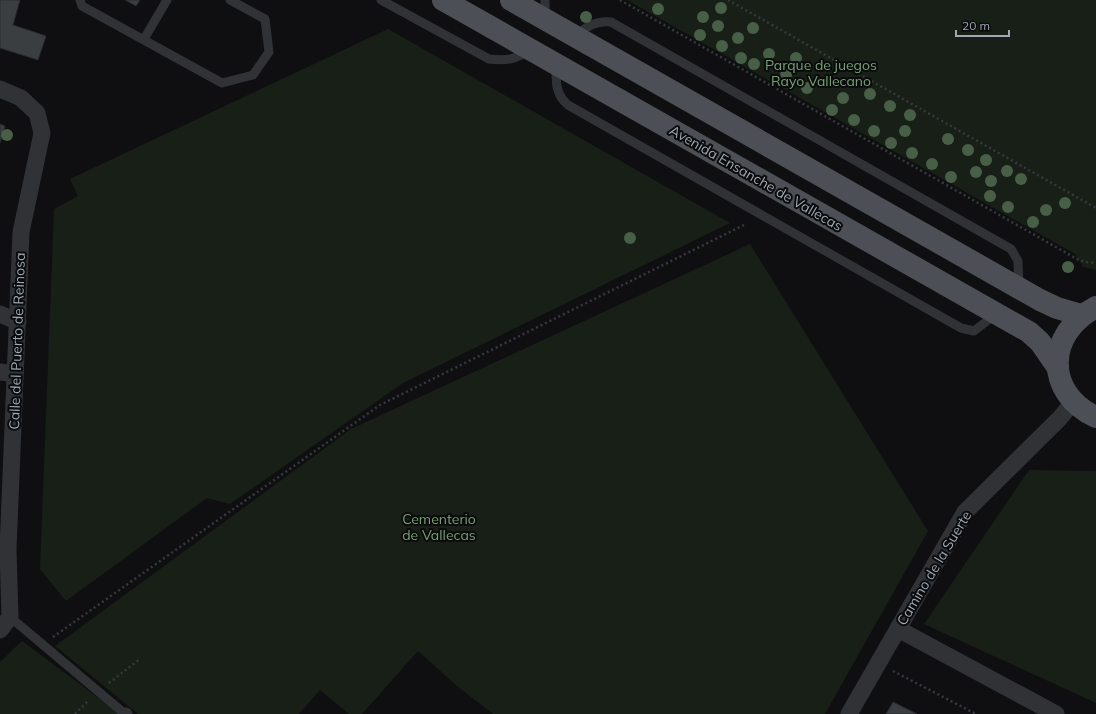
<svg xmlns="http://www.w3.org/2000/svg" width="1096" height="714" font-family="Mulish,sans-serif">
  <rect width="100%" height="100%" fill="#0f0f11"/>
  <!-- green -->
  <g fill="#171f17">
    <polygon points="627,0 1096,0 1096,270 1083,267 1075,254"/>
    <polygon points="388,29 730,223 403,383 230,504 207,498 66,601 40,569 54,209 78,196 70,179"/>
    <polygon points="750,244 928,531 825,714 493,714 457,686 418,651 362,714 349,714 320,690 299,714 138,714 55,646 351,429"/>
    <polygon points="1029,470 1096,471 1096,703 924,624"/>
    <polygon points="22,641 120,714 0,714 0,662"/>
  </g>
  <!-- building -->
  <g fill="#3b3e41" stroke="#292a2d">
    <polygon points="0,0 20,0 13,25 46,36 38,60 0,48"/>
    <polygon points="125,0 140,0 136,6"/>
    <polygon points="0,124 5,126 0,143"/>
    <polygon points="893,702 917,714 886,714"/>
  </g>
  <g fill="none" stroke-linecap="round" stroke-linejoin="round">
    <!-- path -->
    <g stroke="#36393d" stroke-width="2.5" stroke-dasharray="2 3" stroke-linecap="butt">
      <polyline points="620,0 1077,259 1085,262 1096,263"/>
      <polyline points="728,0 1096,208"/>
      <polyline points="53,637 380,405 746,224"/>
      <polyline points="893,671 976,714"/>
      <polyline points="109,683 140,659"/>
      <polyline points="75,714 88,701"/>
    </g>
    <!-- service -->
    <g stroke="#303236" stroke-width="9">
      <polyline points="80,0 82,6 222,83 253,75 269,52 265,19 230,0"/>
      <path d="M381 0 489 59C507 61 515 60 530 49"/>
      <polyline points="545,0 545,18"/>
      <path d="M575 36C586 27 596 20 611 22L1011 249 1018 261 1019 287"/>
      <polyline points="144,39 167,0"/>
      <path d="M556 66C556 81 555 94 568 105L961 328 974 331 996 314"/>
      <polyline points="10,617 125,714"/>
    </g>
    <!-- pedestrian -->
    <polyline stroke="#303236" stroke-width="13" points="125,714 126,714"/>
    <!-- minor -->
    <g stroke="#303236" stroke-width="17">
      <polyline points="0,89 21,98 37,113 42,133 21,232 8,549 10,617 0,630"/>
      <polyline points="0,314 18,322"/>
      <polyline points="0,372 15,374"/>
      <polyline points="898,629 1056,714"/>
      <polyline points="849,714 965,512 1060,418 1073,402"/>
    </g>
    <!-- primary -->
    <g stroke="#4c4f55" stroke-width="22">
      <polyline points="443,0 1029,332 1040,342 1058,368"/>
      <polyline points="511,0 1040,300 1057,308 1081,315"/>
      <path d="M1096 307C1046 333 1044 393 1096 417"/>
    </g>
  </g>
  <!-- trees -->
  <g fill="#485f47">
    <circle cx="721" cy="8" r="6"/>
    <circle cx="658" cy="9" r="6"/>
    <circle cx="586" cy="17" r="6"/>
    <circle cx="703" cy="17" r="6"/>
    <circle cx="718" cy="26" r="6"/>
    <circle cx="753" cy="28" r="6"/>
    <circle cx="700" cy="35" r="6"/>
    <circle cx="738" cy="38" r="6"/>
    <circle cx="722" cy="46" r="6"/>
    <circle cx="769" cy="54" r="6"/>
    <circle cx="741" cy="58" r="6"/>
    <circle cx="796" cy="58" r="6"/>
    <circle cx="754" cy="64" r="6"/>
    <circle cx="786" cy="75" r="6"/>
    <circle cx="807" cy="88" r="6"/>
    <circle cx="870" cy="94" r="6"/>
    <circle cx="843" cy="98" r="6"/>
    <circle cx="890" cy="106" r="6"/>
    <circle cx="832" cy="110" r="6"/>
    <circle cx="910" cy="115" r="6"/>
    <circle cx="854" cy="120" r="6"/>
    <circle cx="874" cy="131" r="6"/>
    <circle cx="905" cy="131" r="6"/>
    <circle cx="7" cy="135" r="6"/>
    <circle cx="948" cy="139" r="6"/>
    <circle cx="891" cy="143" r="6"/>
    <circle cx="968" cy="150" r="6"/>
    <circle cx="912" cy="153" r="6"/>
    <circle cx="986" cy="160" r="6"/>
    <circle cx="932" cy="164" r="6"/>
    <circle cx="1007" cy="171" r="6"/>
    <circle cx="976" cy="172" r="6"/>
    <circle cx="951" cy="177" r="6"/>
    <circle cx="1021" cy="179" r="6"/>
    <circle cx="991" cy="181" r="6"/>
    <circle cx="990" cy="196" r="6"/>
    <circle cx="1065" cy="203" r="6"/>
    <circle cx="1008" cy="207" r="6"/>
    <circle cx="1046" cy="210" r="6"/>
    <circle cx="1033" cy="222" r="6"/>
    <circle cx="630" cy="238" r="6"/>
    <circle cx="1068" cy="267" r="6"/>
  </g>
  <g text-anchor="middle" stroke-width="4" stroke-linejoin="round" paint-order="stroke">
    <!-- park labels -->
    <g font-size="14" fill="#77a174" stroke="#0a0b0c">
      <text x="821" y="70">Parque de juegos<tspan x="821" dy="16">Rayo Vallecano</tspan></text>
      <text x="439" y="524">Cementerio<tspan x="439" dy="16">de Vallecas</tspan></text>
    </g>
    <!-- street labels -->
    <g font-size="14" fill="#9fa8b3" stroke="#0a0b0c">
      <text transform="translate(756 178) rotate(30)" y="5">Avenida Ensanche de Vallecas</text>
      <text transform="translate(17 341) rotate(-88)" y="5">Calle del Puerto de Reinosa</text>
      <text transform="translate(934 568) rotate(-59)" y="5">Camino de la Suerte</text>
    </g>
  </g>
  <!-- scale -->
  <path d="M956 30v6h53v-6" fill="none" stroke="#9fa8b3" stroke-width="2"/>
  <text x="962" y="30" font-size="12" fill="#9fa8b3" stroke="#0a0b0c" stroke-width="3" paint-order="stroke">20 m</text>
</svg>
